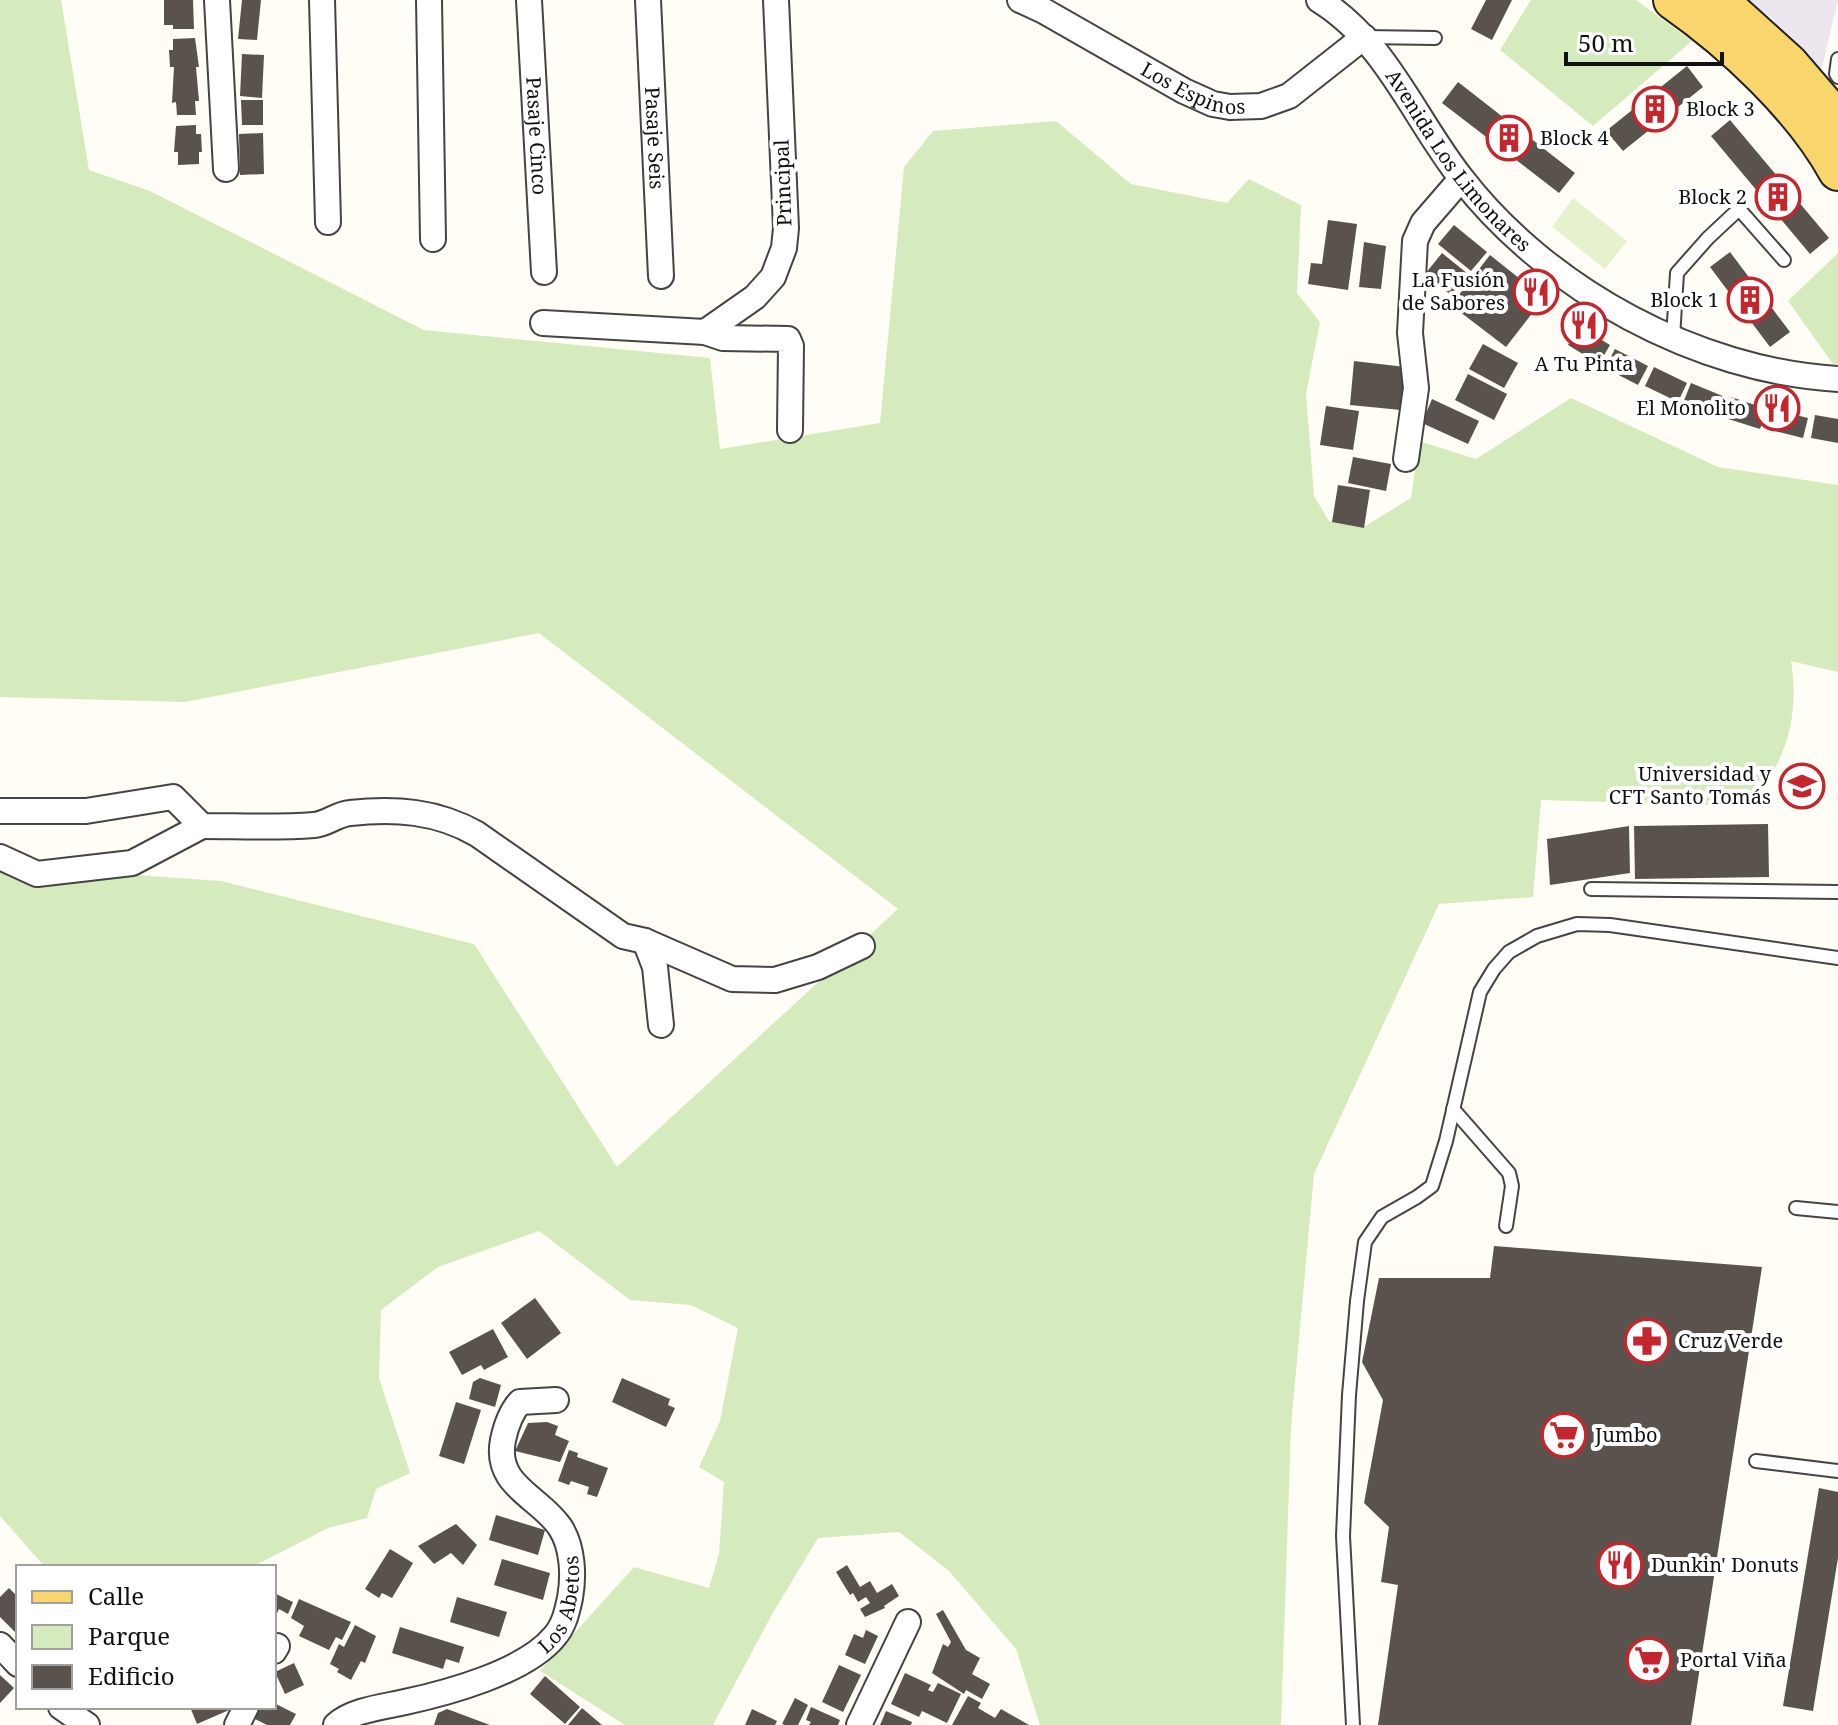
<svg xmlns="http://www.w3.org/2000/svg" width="1838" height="1725" font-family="'Noto Serif',serif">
  <rect width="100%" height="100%" fill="#fffdf5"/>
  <!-- industrial -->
  <polygon fill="#eee6ef" points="1743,0 1838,0 1820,76 1771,17"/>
  <!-- green -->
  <g fill="#d5ebbd">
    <path d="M0 0H61L89 170 150 191 424 330 710 358 720 449 880 423 904 167 933 131 1056 121 1131 184 1227 203 1249 179 1301 205 1297 293 1320 322 1306 394 1314 496 1329 521 1364 527 1411 498 1419 441 1476 459 1571 398 1718 467 1838 485V672L1791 661C1800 717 1786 764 1748 806L1541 800 1533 897 1439 904 1314 1174 1291 1426 1281 1725H1040L1016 1649 949 1571 899 1532 818 1538 771 1616 713 1725H625L540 1671 634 1567 709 1588 719 1554 724 1482 699 1467 720 1421 738 1328 691 1305 630 1300 539 1231 438 1267 381 1310 379 1378 410 1473 376 1489 367 1518 328 1528 252 1567H45L0 1516V868H35L221 881 474 944 617 1167 898 909 539 633 185 702 0 697Z"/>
    <polygon points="1531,0 1636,0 1692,41 1593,126 1500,50"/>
    <polygon points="1838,253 1838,364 1833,364 1788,301"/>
  </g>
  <!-- pitch -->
  <polygon fill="#e6f2cf" points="1573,198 1627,241 1605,269 1552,227"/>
  <!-- building -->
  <g fill="#5a524d">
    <polygon points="164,0 193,0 194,29 173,29 173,25 164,25"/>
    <polygon points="242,0 261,0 257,40 238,39"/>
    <polygon points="1486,0 1512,0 1492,40 1471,29"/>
    <polygon points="195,38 199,67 196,67 199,101 195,101 196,115 177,115 176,102 172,103 174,67 170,67 169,50 173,50 173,39"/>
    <polygon points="242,54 264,55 262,98 240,96"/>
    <polygon points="1687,66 1703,87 1623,151 1606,131"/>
    <polygon points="1458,82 1575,173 1559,193 1442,103"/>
    <polygon points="241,100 263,100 263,125 242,125"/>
    <polygon points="1730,120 1829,238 1810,254 1711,136"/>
    <polygon points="196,125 196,134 201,134 202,152 199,152 199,164 178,165 178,152 174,152 176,126"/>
    <polygon points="263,133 264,174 240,175 239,134"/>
    <polygon points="1328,220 1357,224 1348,290 1308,284 1311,263 1322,264"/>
    <polygon points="1454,225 1487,252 1471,271 1438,244"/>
    <polygon points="1364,242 1386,246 1381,289 1359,287"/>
    <polygon points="1730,252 1790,332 1770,347 1710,267"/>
    <polygon points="1442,253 1468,274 1451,295 1425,274"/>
    <polygon points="1490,255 1544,298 1506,347 1451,305"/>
    <polygon points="1579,326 1610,345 1599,364 1568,345"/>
    <polygon points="1483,344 1518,363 1504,388 1469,369"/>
    <polygon points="1615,349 1648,366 1638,385 1605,368"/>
    <polygon points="1354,361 1405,367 1401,410 1350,405"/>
    <polygon points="1654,367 1687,383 1678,402 1645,386"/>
    <polygon points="1468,374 1507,394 1494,420 1455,400"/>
    <polygon points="1691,383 1725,397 1717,417 1683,403"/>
    <polygon points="1731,397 1767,409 1760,429 1725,418"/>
    <polygon points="1432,399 1479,421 1468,444 1422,423"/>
    <polygon points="1326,406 1359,411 1353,450 1320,445"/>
    <polygon points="1772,409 1808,418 1803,438 1767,429"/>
    <polygon points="1815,415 1838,419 1838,443 1811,438"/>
    <polygon points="1353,457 1391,464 1386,491 1348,483"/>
    <polygon points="1338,485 1370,490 1364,528 1332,522"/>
    <polygon points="1768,824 1769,877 1635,879 1634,826"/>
    <polygon points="1629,826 1630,873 1550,885 1547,839"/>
    <polygon points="1494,1246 1762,1267 1691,1725 1378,1725 1398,1585 1381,1582 1389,1527 1364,1503 1383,1400 1362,1362 1379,1278 1490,1278"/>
    <polygon points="535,1298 561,1333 527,1359 501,1323"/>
    <polygon points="493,1329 508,1357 484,1370 481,1365 462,1375 449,1352"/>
    <polygon points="480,1378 501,1385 495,1407 469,1399 473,1382"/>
    <polygon points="622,1378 670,1399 668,1405 675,1408 666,1427 612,1402"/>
    <polygon points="456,1402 481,1410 464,1464 439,1456"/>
    <polygon points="547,1422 558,1426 555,1435 569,1441 560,1462 515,1451 528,1423"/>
    <polygon points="569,1450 578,1453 577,1457 608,1468 597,1497 587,1494 589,1487 571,1481 569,1485 558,1481"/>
    <polygon points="1819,1488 1838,1492 1838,1558 1813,1711 1783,1706"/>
    <polygon points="496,1515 545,1530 538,1555 489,1540"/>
    <polygon points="456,1524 477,1545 463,1565 451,1553 434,1564 418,1546"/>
    <polygon points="390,1549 413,1563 392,1598 382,1593 379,1598 365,1589"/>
    <polygon points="502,1559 550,1573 543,1600 494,1585"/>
    <polygon points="847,1565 860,1587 870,1581 877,1593 892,1584 899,1596 884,1606 885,1608 865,1617 860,1609 870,1603 866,1597 858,1602 853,1593 850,1595 836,1572"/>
    <polygon points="9,1588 18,1597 16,1633 0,1617 0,1597"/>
    <polygon points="274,1593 293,1602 288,1614 279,1609 274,1620"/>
    <polygon points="457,1597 507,1612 499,1637 450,1622"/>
    <polygon points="299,1599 351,1622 342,1640 336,1637 329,1650 299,1636 304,1626 291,1618"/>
    <polygon points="943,1610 966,1650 980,1658 972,1674 990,1684 982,1699 966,1690 964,1694 932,1673 943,1644 948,1647 951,1642 936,1614"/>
    <polygon points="355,1625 376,1636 365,1663 361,1661 351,1680 337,1672 339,1669 330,1664 339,1644 344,1647"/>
    <polygon points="400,1627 464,1647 459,1663 446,1659 443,1669 392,1653"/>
    <polygon points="866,1630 878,1636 865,1664 845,1655 854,1634 863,1638"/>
    <polygon points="294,1663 304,1685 285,1694 275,1672"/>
    <polygon points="839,1665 861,1675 843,1712 822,1702"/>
    <polygon points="905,1673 931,1685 928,1690 933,1692 938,1683 961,1694 947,1723 922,1711 919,1717 891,1704"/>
    <polygon points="0,1675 14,1688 0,1703"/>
    <polygon points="545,1676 580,1707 565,1724 530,1694"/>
    <polygon points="968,1696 981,1703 978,1708 995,1718 1001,1709 1029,1725 952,1725"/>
    <polygon points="795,1698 808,1705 798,1725 785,1725 782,1724"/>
    <polygon points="274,1703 296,1714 290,1725 267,1725 253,1718 259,1707 274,1707"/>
    <polygon points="190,1707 236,1707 197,1724"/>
    <polygon points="811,1707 840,1720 838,1725 809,1725 811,1722 806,1720"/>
    <polygon points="582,1708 602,1725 568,1725"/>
    <polygon points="447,1709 490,1725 434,1725 438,1713"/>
    <polygon points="752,1709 777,1721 775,1725 745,1725"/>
    <polygon points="886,1711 912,1722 911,1725 880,1725"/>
  </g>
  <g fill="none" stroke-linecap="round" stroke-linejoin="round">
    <!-- lane casing -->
    <g stroke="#444" stroke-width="16">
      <g id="lane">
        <polyline points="1364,37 1435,38"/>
        <polyline points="1838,59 1836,74 1838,77"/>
        <polyline points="1673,338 1677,273 1708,238 1739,209 1784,260"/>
        <polyline points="1591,889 1838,892"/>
        <polyline points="1453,1109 1509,1173 1512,1186 1506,1226"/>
        <polyline points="1796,1208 1838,1212"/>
        <polyline points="1756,1461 1838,1471"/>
        <polyline points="1353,1725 1343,1536 1349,1395 1357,1301 1365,1242 1382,1217 1417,1197 1432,1186 1446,1141 1480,992 1494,969 1509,952 1537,936 1577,924 1610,925 1838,958"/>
      </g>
    </g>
    <!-- street casing -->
    <g stroke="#444" stroke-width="28">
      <g id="street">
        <polyline points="217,0 226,169"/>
        <polyline points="322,0 328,222"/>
        <polyline points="429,0 433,239"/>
        <path id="s1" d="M529 0 544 272"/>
        <path id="s2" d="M648 0 661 276"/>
        <path id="s3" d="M1020 0 1044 11 1184 91 1213 104 1230 107 1261 106 1289 96 1364 37"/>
        <path id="s4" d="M1319 0C1386 41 1415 120 1462 179 1548 290 1698 371 1838 379"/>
        <polyline points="543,323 705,332 755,297 773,277 784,248 786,228 776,0"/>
        <polyline points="705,332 723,338 788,339 791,346 790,430"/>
        <polyline points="1406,459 1416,388 1410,333 1415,241 1423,223 1461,179"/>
        <path d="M0 811H86L173 797 202 826C239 826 277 828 314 825 327 824 337 814 350 813 395 808 437 811 477 834L623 936 645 941 732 979 775 980 818 967 862 946"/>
        <polyline points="0,857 37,874 132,863 202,826"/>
        <polyline points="645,941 655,967 661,1025"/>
        <polyline points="0,1645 18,1664"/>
        <polyline points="274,1651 277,1646"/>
        <polyline points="61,1707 87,1725"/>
        <polyline points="237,1725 246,1707"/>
        <path id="s5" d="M336 1725C352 1710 383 1707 405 1702 447 1693 525 1672 554 1637 564 1626 567 1612 570 1598 574 1576 573 1547 560 1527 539 1496 494 1486 503 1440 506 1426 510 1413 520 1402L556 1400"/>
        <polyline points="859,1725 908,1622"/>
      </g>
    </g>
    <!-- primary casing -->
    <g stroke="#222" stroke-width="42">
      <g id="primary">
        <path d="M1673 0C1733 42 1802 106 1838 171"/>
        <polyline points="1718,0 1788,63 1838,121"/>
      </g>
    </g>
    <!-- lane -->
    <use href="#lane" stroke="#fff" stroke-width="12"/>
    <!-- street -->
    <use href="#street" stroke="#fff" stroke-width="24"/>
    <!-- primary -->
    <use href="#primary" stroke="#f9d66b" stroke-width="38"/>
  </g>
  <!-- icons -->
  <defs>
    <g id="building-ring" transform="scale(2.3)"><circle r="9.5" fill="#fff" stroke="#c4262e" stroke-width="1.5"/><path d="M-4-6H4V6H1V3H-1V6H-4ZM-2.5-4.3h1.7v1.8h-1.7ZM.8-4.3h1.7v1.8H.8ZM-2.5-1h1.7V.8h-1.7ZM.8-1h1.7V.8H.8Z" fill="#c4262e"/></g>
    <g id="restaurant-ring" transform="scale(2.3)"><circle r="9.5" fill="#fff" stroke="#c4262e" stroke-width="1.5"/><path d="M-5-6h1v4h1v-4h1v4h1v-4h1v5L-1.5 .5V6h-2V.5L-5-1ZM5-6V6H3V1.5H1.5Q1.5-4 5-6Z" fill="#c4262e"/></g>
    <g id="university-ring" transform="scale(2.3)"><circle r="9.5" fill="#fff" stroke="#c4262e" stroke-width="1.5"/><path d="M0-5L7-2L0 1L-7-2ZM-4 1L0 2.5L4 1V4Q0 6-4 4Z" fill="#c4262e"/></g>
    <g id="pharmacy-ring" transform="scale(2.3)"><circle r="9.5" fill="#fff" stroke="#c4262e" stroke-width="1.5"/><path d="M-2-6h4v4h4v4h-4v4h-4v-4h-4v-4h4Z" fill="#c4262e"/></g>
    <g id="supermarket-ring" transform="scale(2.3)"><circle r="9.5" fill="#fff" stroke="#c4262e" stroke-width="1.5"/><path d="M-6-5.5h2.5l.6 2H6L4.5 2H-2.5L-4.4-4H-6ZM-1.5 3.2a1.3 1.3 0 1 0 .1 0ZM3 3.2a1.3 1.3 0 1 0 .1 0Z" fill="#c4262e"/></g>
  </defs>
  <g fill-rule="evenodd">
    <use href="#building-ring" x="1655" y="109"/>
    <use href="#building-ring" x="1509" y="138"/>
    <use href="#building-ring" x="1778" y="197"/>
    <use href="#restaurant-ring" x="1536" y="292"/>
    <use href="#building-ring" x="1750" y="300"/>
    <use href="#restaurant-ring" x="1584" y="325"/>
    <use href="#restaurant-ring" x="1777" y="408"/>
    <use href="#university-ring" x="1802" y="786"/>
    <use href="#pharmacy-ring" x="1647" y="1341"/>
    <use href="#supermarket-ring" x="1564" y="1435"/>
    <use href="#restaurant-ring" x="1620" y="1565"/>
    <use href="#supermarket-ring" x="1649" y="1660"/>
  </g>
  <g text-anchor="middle" stroke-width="8" stroke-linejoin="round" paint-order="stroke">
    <!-- street labels -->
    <g font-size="20" fill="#111" stroke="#fff">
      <text dy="7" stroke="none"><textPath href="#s3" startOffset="196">Los Espinos</textPath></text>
      <text dy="7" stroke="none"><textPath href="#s1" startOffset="136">Pasaje Cinco</textPath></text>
      <text dy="7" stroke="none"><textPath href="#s2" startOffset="138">Pasaje Seis</textPath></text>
      <text dy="7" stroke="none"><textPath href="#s4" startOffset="214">Avenida Los Limonares</textPath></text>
      <text transform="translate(783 183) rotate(-92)" y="7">Principal</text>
      <text dy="7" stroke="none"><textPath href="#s5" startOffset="272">Los Abetos</textPath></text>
    </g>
    <!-- poi labels -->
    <g font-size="20" fill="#111" stroke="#fff" text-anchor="start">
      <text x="1686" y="116">Block 3</text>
      <text x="1540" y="145">Block 4</text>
      <text x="1747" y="204" text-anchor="end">Block 2</text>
      <text x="1505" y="287" text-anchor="end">La Fusión<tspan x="1505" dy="23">de Sabores</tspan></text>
      <text x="1719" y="307" text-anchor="end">Block 1</text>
      <text x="1584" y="371" text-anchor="middle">A Tu Pinta</text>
      <text x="1746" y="415" text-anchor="end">El Monolito</text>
      <text x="1771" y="781" text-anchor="end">Universidad y<tspan x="1771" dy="23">CFT Santo Tomás</tspan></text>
      <text x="1678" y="1348">Cruz Verde</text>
      <text x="1595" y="1442">Jumbo</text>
      <text x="1651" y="1572">Dunkin' Donuts</text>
      <text x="1680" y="1667">Portal Viña</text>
    </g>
  </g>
  <!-- legend -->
  <rect x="16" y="1565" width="260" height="144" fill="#ffffff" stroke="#a0a0a0" stroke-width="2"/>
  <rect x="32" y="1591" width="40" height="12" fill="#f9d66b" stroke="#a0a0a0" stroke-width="2"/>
  <text x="88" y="1605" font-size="24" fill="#111111">Calle</text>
  <rect x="32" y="1625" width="40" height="24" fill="#d5ebbd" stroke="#a0a0a0" stroke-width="2"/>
  <text x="88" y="1645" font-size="24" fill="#111111">Parque</text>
  <rect x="32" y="1665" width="40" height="24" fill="#5a524d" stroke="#a0a0a0" stroke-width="2"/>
  <text x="88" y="1685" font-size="24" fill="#111111">Edificio</text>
  <!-- scale -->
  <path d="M1566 52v12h156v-12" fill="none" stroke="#111111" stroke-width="4"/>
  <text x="1578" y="52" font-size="24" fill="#111111" stroke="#ffffff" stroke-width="6" paint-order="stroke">50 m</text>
</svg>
